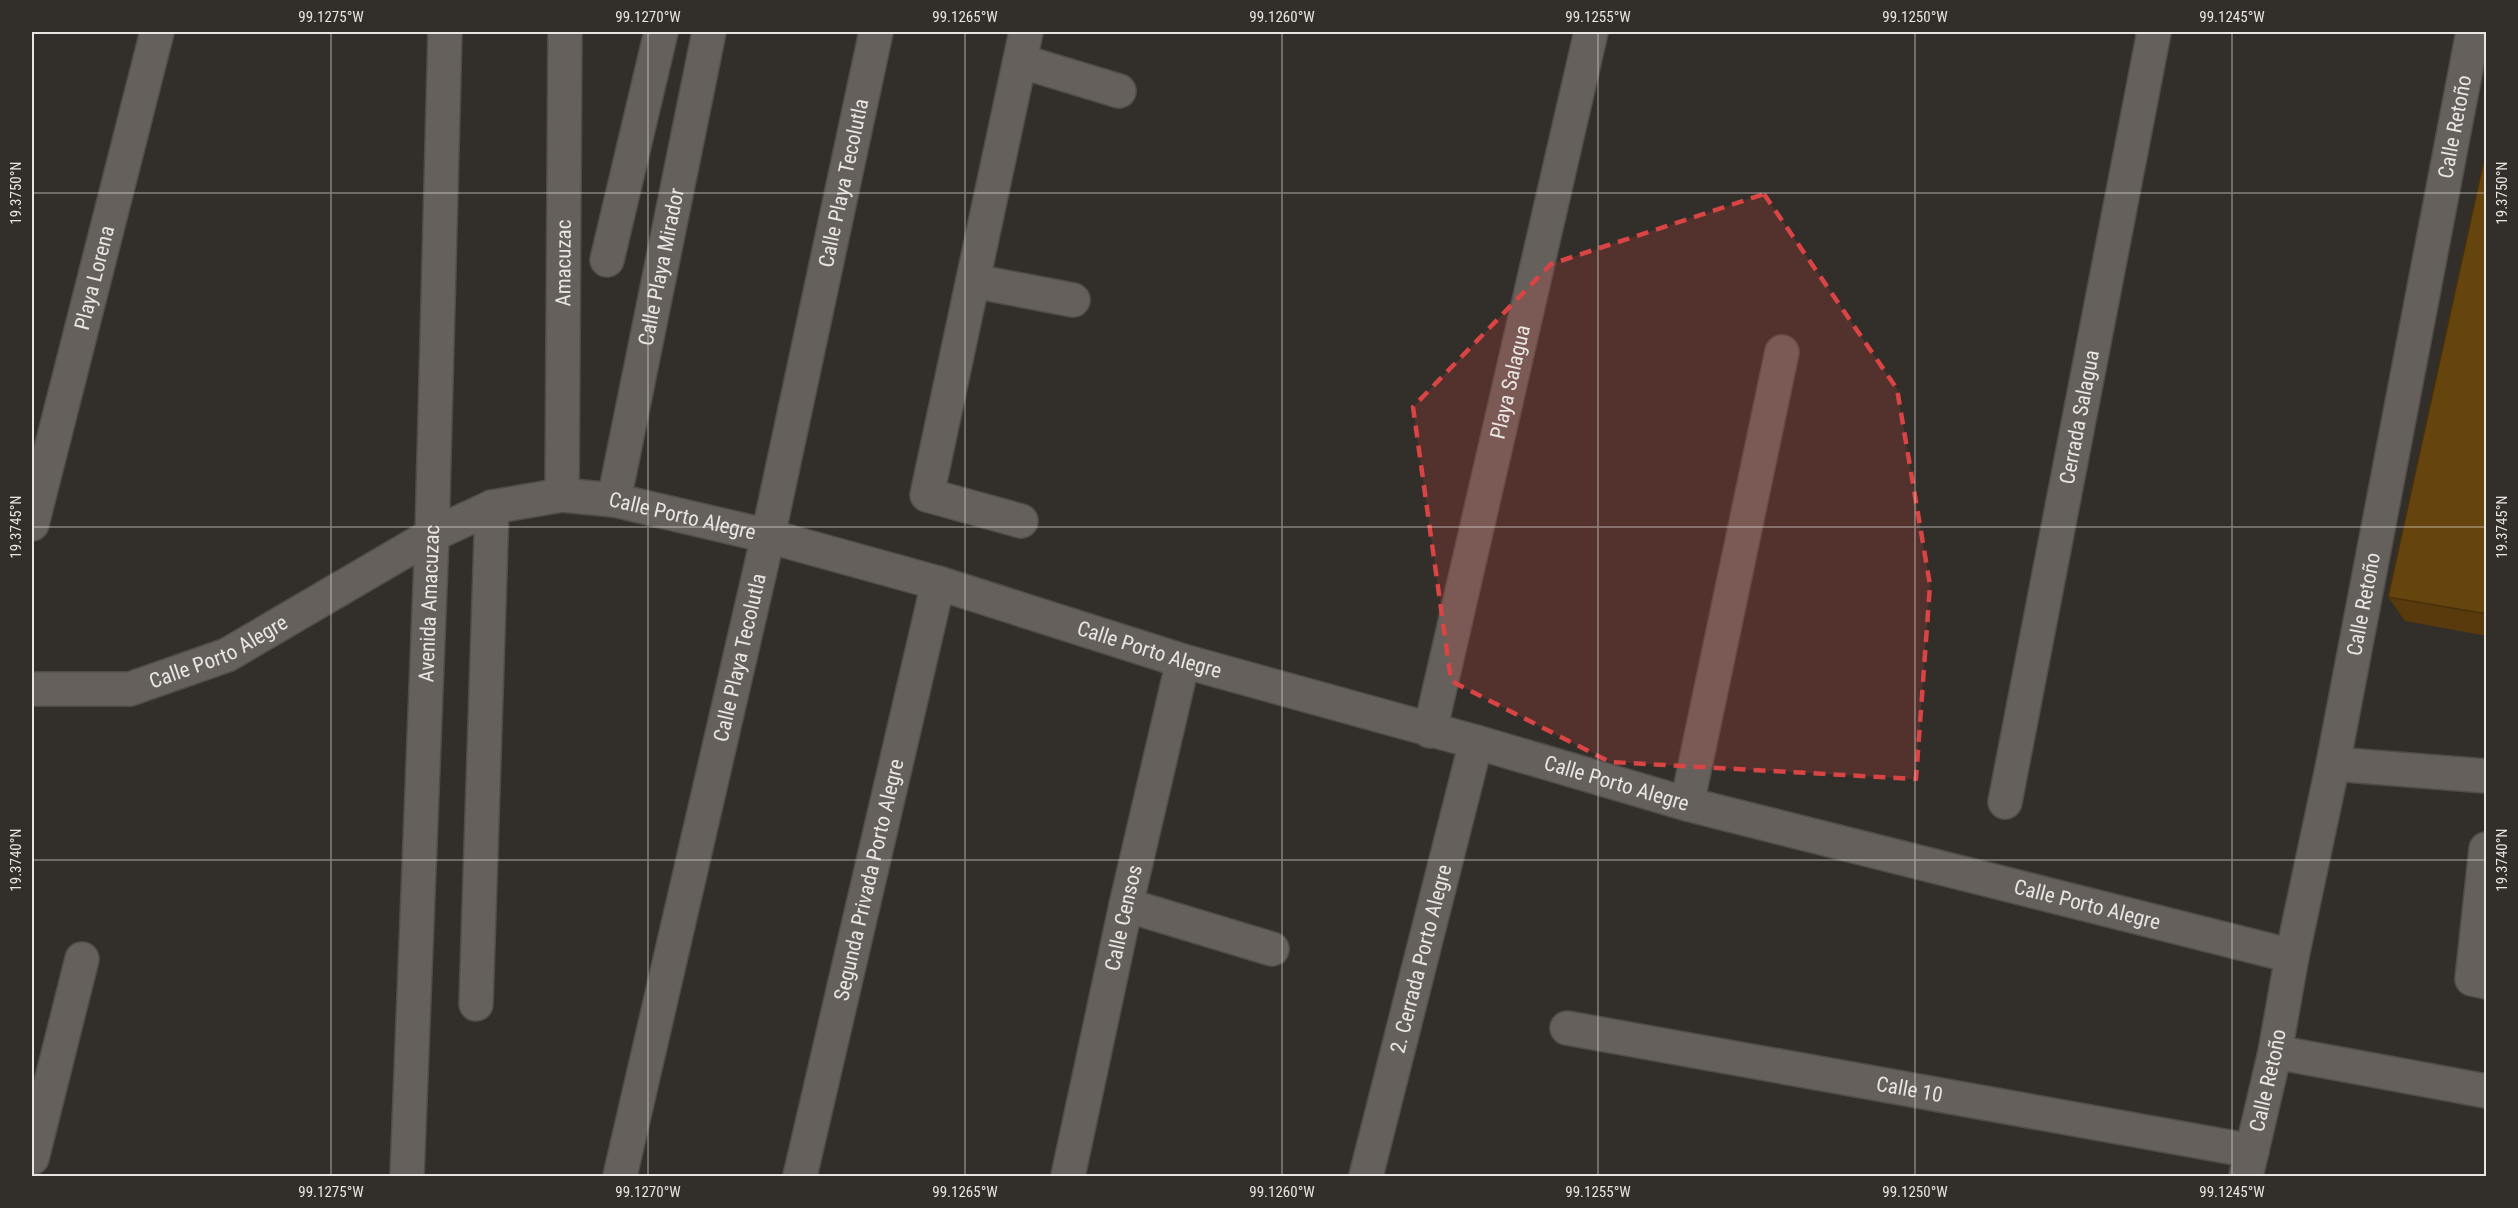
<svg xmlns="http://www.w3.org/2000/svg" width="2518" height="1208" font-family="'Roboto Condensed',sans-serif">
  <rect width="100%" height="100%" fill="#322e29"/>
  <g fill="none" stroke-linecap="round" stroke-linejoin="round">
    <!-- minor casing -->
    <g stroke="#504c47" stroke-width="36">
      <g id="minor">
        <polyline points="1020,61 1119,91"/>
        <polyline points="607,260 661,32"/>
        <polyline points="973,281 1073,300"/>
        <path id="s1" d="M562 495 565 32"/>
        <path id="s2" d="M614 500 709 32"/>
        <polyline points="1021,521 927,495 1026,32"/>
        <path id="s3" d="M32 524 157 32"/>
        <path id="s4" d="M32 689H130L227 655 432 535 492 507 562 495 614 500 768 536 938 583 1183 661 1476 742 1687 804 2292 956"/>
        <path id="s5" d="M1430 731 1591 32"/>
        <polyline points="2333,764 2486,776"/>
        <path id="s6" d="M2005 802 2154 32"/>
        <polyline points="1687,804 1782,352"/>
        <polyline points="2486,849 2472,979 2486,982"/>
        <polyline points="1126,905 1272,949"/>
        <polyline points="476,1004 492,507"/>
        <path id="s7" d="M1567 1028 2252 1151"/>
        <polyline points="2275,1052 2486,1091"/>
        <polyline points="32,1158 82,959"/>
        <path id="s8" d="M407 1176 432 535 445 32"/>
        <path id="s9" d="M620 1176 768 536 876 32"/>
        <path id="s10" d="M800 1176 938 583"/>
        <path id="s11" d="M1068 1176 1126 905 1183 661"/>
        <path id="s12" d="M1366 1176 1476 742"/>
        <path id="s13" d="M2246 1176 2275 1052 2292 956 2333 764 2473 32"/>
      </g>
    </g>
    <!-- minor -->
    <use href="#minor" stroke="#65605b" stroke-width="33"/>
  </g>
  <!-- wall -->
  <polygon fill="#583a0c" points="2487,146 2487,636 2405,621 2388,597"/>
  <!-- building -->
  <polygon fill="#66440e" stroke="#47300a" stroke-width="1.5" points="2487,146 2487,614 2388,597"/>
  <!-- marked area -->
  <path fill="#d94444" fill-opacity="0.2" stroke="#d94444" stroke-width="4.5" stroke-dasharray="12 8" stroke-linejoin="round" d="M1764 194 1897 389 1930 585 1916 779 1610 762 1451 681 1413 407 1551 264Z"/>
  <!-- ticks -->
  <path fill="none" stroke="#e8e5e2" stroke-width="1.5" stroke-opacity="0.45" d="M331 32V1176M648 32V1176M965 32V1176M1282 32V1176M1598 32V1176M1915 32V1176M2232 32V1176M32 193H2486M32 527H2486M32 860H2486"/>
  <g text-anchor="middle" stroke-width="4.5" stroke-linejoin="round" paint-order="stroke">
    <!-- street labels -->
    <g font-size="21" fill="#e8e5e2" stroke="#322e29">
      <text dy="7" stroke="none"><textPath href="#s13" startOffset="1070">Calle Retoño</textPath></text>
      <text dy="7" stroke="none"><textPath href="#s9" startOffset="1018">Calle Playa Tecolutla</textPath></text>
      <text dy="7" stroke="none"><textPath href="#s1" startOffset="232">Amacuzac</textPath></text>
      <text dy="7" stroke="none"><textPath href="#s2" startOffset="238">Calle Playa Mirador</textPath></text>
      <text dy="7" stroke="none"><textPath href="#s3" startOffset="254">Playa Lorena</textPath></text>
      <text dy="7" stroke="none"><textPath href="#s5" startOffset="358">Playa Salagua</textPath></text>
      <text dy="7" stroke="none"><textPath href="#s6" startOffset="392">Cerrada Salagua</textPath></text>
      <text dy="7" stroke="none"><textPath href="#s4" startOffset="698">Calle Porto Alegre</textPath></text>
      <text dy="7" stroke="none"><textPath href="#s8" startOffset="573">Avenida Amacuzac</textPath></text>
      <text dy="7" stroke="none"><textPath href="#s13" startOffset="584">Calle Retoño</textPath></text>
      <text dy="7" stroke="none"><textPath href="#s4" startOffset="1184">Calle Porto Alegre</textPath></text>
      <text dy="7" stroke="none"><textPath href="#s4" startOffset="194">Calle Porto Alegre</textPath></text>
      <text dy="7" stroke="none"><textPath href="#s9" startOffset="532">Calle Playa Tecolutla</textPath></text>
      <text dy="7" stroke="none"><textPath href="#s4" startOffset="1670">Calle Porto Alegre</textPath></text>
      <text dy="7" stroke="none"><textPath href="#s10" startOffset="304">Segunda Privada Porto Alegre</textPath></text>
      <text dy="7" stroke="none"><textPath href="#s4" startOffset="2156">Calle Porto Alegre</textPath></text>
      <text dy="7" stroke="none"><textPath href="#s11" startOffset="264">Calle Censos</textPath></text>
      <text dy="7" stroke="none"><textPath href="#s12" startOffset="224">2. Cerrada Porto Alegre</textPath></text>
      <text dy="7" stroke="none"><textPath href="#s13" startOffset="98">Calle Retoño</textPath></text>
      <text dy="7" stroke="none"><textPath href="#s7" startOffset="348">Calle 10</textPath></text>
    </g>
  </g>
  <!-- border -->
  <rect width="2518" height="1208" fill="none" stroke="#322e29" stroke-width="66"/>
  <rect x="33" y="33" width="2452" height="1142" fill="none" stroke="#e8e5e2" stroke-width="2"/>
  <g font-size="15" text-anchor="middle" fill="#e8e5e2">
    <text x="331" y="22">99.1275°W</text>
    <text x="648" y="22">99.1270°W</text>
    <text x="965" y="22">99.1265°W</text>
    <text x="1282" y="22">99.1260°W</text>
    <text x="1598" y="22">99.1255°W</text>
    <text x="1915" y="22">99.1250°W</text>
    <text x="2232" y="22">99.1245°W</text>
    <text transform="translate(16 193) rotate(-90)" y="5">19.3750°N</text>
    <text transform="translate(2502 193) rotate(-90)" y="5">19.3750°N</text>
    <text transform="translate(16 527) rotate(-90)" y="5">19.3745°N</text>
    <text transform="translate(2502 527) rotate(-90)" y="5">19.3745°N</text>
    <text transform="translate(16 860) rotate(-90)" y="5">19.3740°N</text>
    <text transform="translate(2502 860) rotate(-90)" y="5">19.3740°N</text>
    <text x="331" y="1197">99.1275°W</text>
    <text x="648" y="1197">99.1270°W</text>
    <text x="965" y="1197">99.1265°W</text>
    <text x="1282" y="1197">99.1260°W</text>
    <text x="1598" y="1197">99.1255°W</text>
    <text x="1915" y="1197">99.1250°W</text>
    <text x="2232" y="1197">99.1245°W</text>
  </g>
</svg>
